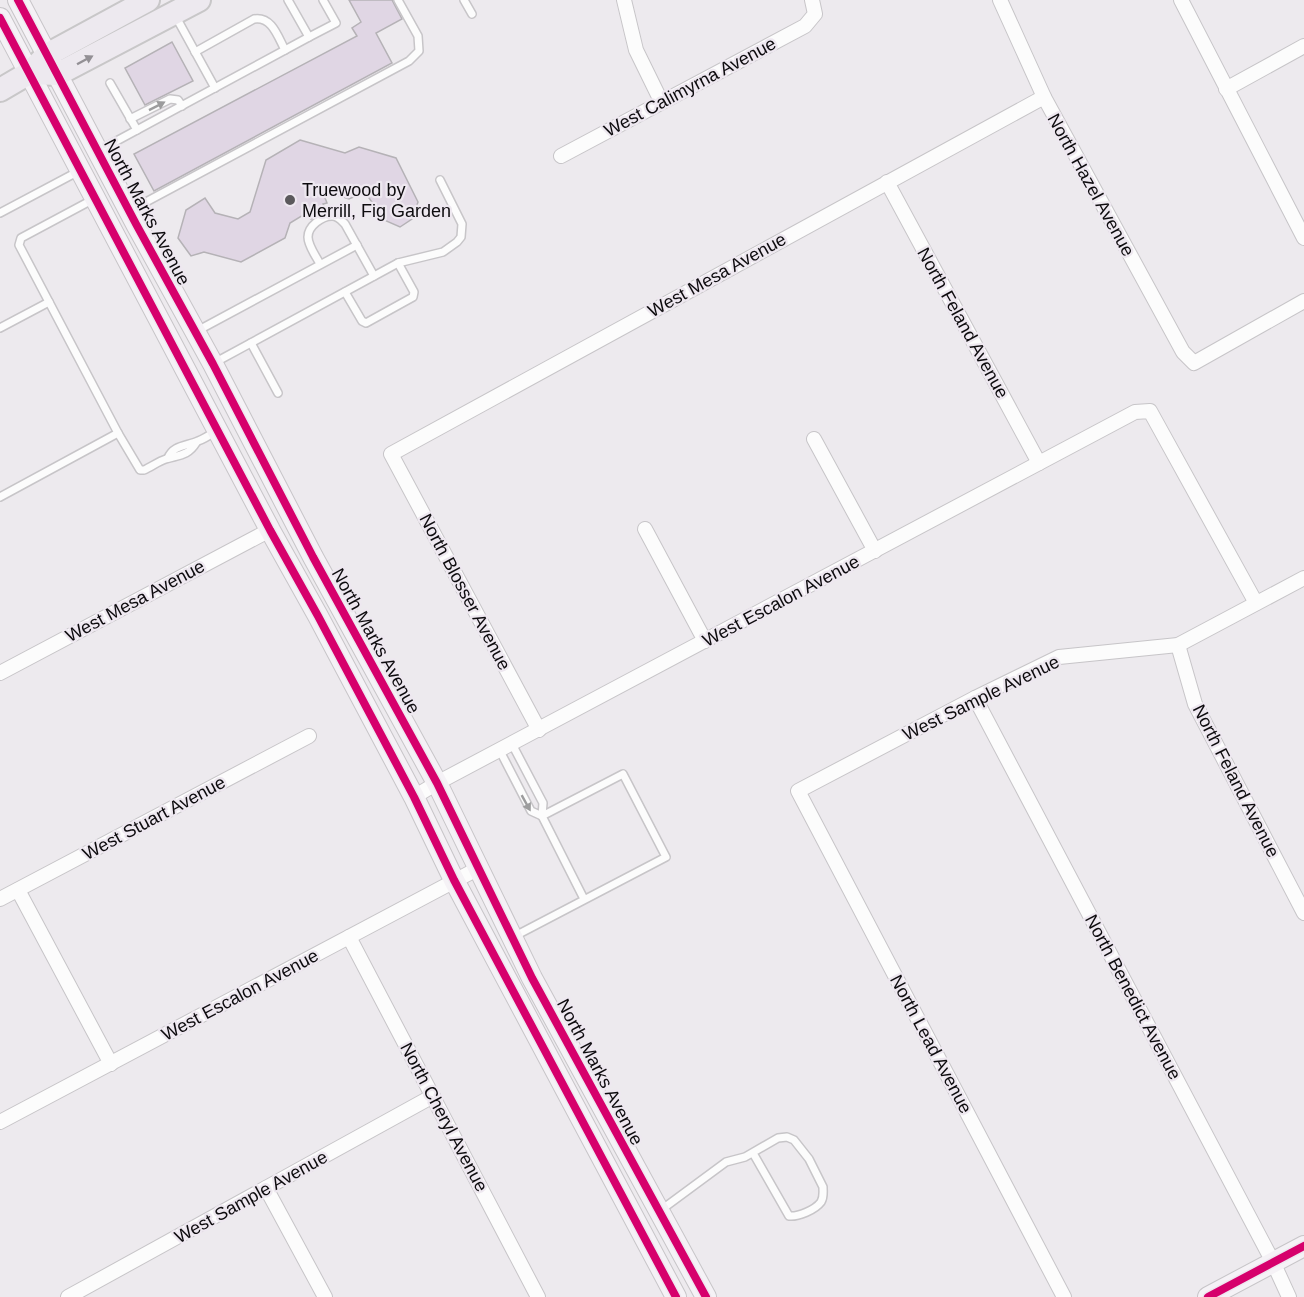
<svg xmlns="http://www.w3.org/2000/svg" width="1304" height="1297" font-family="Helvetica,sans-serif">
  <rect width="100%" height="100%" fill="#edeaee"/>
  <!-- building -->
  <g fill="#e0d6e4" stroke="#b5b2b6" stroke-width="1.5">
    <polygon points="349,0 392,0 402,19 376,33 392,63 154,191 134,154 357,36 352,28 361,22"/>
    <polygon points="172,42 193,81 145,105 125,68"/>
    <polygon points="300,140 345,153 359,147 396,158 418,202 412,219 400,227 384,220 365,192 349,199 322,190 327,203 323,204 326,211 311,219 308,212 290,223 285,238 241,262 204,252 191,256 178,238 186,210 205,198 215,213 238,219 250,212 266,160"/>
  </g>
  <g fill="none" stroke-linecap="round" stroke-linejoin="round">
    <!-- lane casing -->
    <g stroke="#c7c5c8" stroke-width="10">
      <g id="lane">
        <polyline points="464,0 472,14"/>
        <polyline points="176,17 215,88"/>
        <polyline points="309,37 336,23 323,0"/>
        <path d="M195 52 254 19C272 16 278 37 285 50"/>
        <polyline points="110,83 137,130"/>
        <polyline points="130,119 170,99 178,100 182,106"/>
        <polyline points="98,151 309,37 288,0"/>
        <polyline points="131,210 409,61 419,51 418,36 398,0"/>
        <polyline points="0,213 79,171"/>
        <path d="M320 264C316 256 308 246 308 237 308 226 322 216 332 216 338 216 341 220 345 224L374 276"/>
        <polyline points="345,292 362,321 366,323 413,297 414,292 398,263"/>
        <polyline points="0,328 49,302"/>
        <polyline points="197,331 357,245"/>
        <polyline points="251,343 278,393"/>
        <polyline points="214,363 398,263 443,252 457,242 461,237 462,224 440,180"/>
        <path d="M118 433 140 470H144C151 467 159 461 166 459 179 455 188 456 196 443"/>
        <path d="M168 458C173 445 187 446 198 441 204 439 210 435 216 431"/>
        <polyline points="0,497 118,433 19,245 21,238 92,200"/>
        <polyline points="500,751 531,811 542,816 543,803 512,744"/>
        <polyline points="515,936 666,857 623,774 542,816 584,899"/>
        <path d="M661 1210 726 1162 745 1157 778 1138 787 1137 794 1140 809 1159 823 1187C823 1192 824 1197 821 1202 815 1210 798 1217 789 1216L753 1153"/>
      </g>
    </g>
    <!-- street casing -->
    <g stroke="#c7c5c8" stroke-width="16">
      <g id="street">
        <polyline points="624,0 636,50 661,101"/>
        <polyline points="1000,0 1044,97 1183,352 1194,363 1304,301"/>
        <polyline points="1181,0 1304,238"/>
        <polyline points="1226,89 1304,46"/>
        <polyline points="561,156 805,26 815,14 812,0"/>
        <polyline points="887,182 1039,463"/>
        <polyline points="814,439 875,551"/>
        <polyline points="645,529 705,641"/>
        <polyline points="1178,645 1195,704 1304,913"/>
        <polyline points="0,673 270,530"/>
        <polyline points="975,698 1273,1262 1289,1297"/>
        <polyline points="539,730 391,454 1044,97"/>
        <polyline points="414,797 437,783 1135,412 1150,411 1256,603"/>
        <polyline points="18,890 111,1064"/>
        <polyline points="0,899 309,736"/>
        <polyline points="349,937 538,1297"/>
        <polyline points="0,1122 479,868"/>
        <polyline points="266,1188 325,1297"/>
        <polyline points="68,1297 433,1096"/>
        <polyline points="1064,1297 798,791 975,698 1059,657 1178,645 1304,578"/>
      </g>
    </g>
    <!-- secondary casing -->
    <g stroke="#c7c5c8" stroke-width="22">
      <g id="secondary">
        <polyline points="18,0 136,224 213,364 313,557 437,783 532,978 706,1297"/>
        <polyline points="0,18 270,530 318,616 414,797 454,880 676,1297"/>
        <polyline points="1208,1297 1304,1246"/>
      </g>
    </g>
    <!-- primary casing -->
    <g stroke="#c8c7c8" stroke-width="26">
      <g id="primary">
        <polyline points="29,73 58,74 199,0"/>
        <polyline points="0,90 29,73 47,55 148,0"/>
      </g>
    </g>
    <!-- lane -->
    <use href="#lane" stroke="#fcfcfc" stroke-width="7"/>
    <!-- street -->
    <use href="#street" stroke="#fcfcfc" stroke-width="14"/>
    <!-- secondary -->
    <use href="#secondary" stroke="#f5f2f6" stroke-width="20"/>
    <!-- primary -->
    <use href="#primary" stroke="#ede9ef" stroke-width="22"/>
    <!-- cycleway casing -->
    <g stroke="#eee8f0" stroke-width="11">
      <g id="cycleway">
        <polyline points="18,0 136,224 213,364 313,557 437,783 532,978 706,1297"/>
        <polyline points="0,18 270,530 318,616 414,797 454,880 676,1297"/>
        <polyline points="1208,1297 1304,1246"/>
      </g>
    </g>
    <!-- cycleway -->
    <use href="#cycleway" stroke="#d6006c" stroke-width="8"/>
  </g>
  <!-- one-way arrows -->
  <defs><path id="oneway-solid" d="M-6-.8H1V-3.2L6.5 0L1 3.2V.8H-6Z" transform="scale(1.5)"/></defs>
  <use fill="#939095" href="#oneway-solid" transform="translate(85 60) rotate(-28)"/>
  <g fill="#9c9c9d">
    <use href="#oneway-solid" transform="translate(157 106) rotate(-27)"/>
    <use href="#oneway-solid" transform="translate(526 803) rotate(61)"/>
  </g>
  <!-- markers -->
  <circle fill="#5b595c" stroke="#eee8f0" stroke-width="2" cx="290" cy="200" r="6"/>
  <g text-anchor="middle" stroke-width="4.5" stroke-linejoin="round" paint-order="stroke">
    <!-- street labels -->
    <g font-size="18" fill="#0d0b0e" stroke="#eee8f0">
      <text transform="translate(690 87) rotate(-28)" y="6">West Calimyrna Avenue</text>
      <text transform="translate(1091 185) rotate(61)" y="6">North Hazel Avenue</text>
      <text transform="translate(147 212) rotate(62)" y="6">North Marks Avenue</text>
      <text transform="translate(717 275) rotate(-29)" y="6">West Mesa Avenue</text>
      <text transform="translate(963 323) rotate(61)" y="6">North Feland Avenue</text>
      <text transform="translate(465 592) rotate(62)" y="6">North Blosser Avenue</text>
      <text transform="translate(135 601) rotate(-28)" y="6">West Mesa Avenue</text>
      <text transform="translate(781 601) rotate(-28)" y="6">West Escalon Avenue</text>
      <text transform="translate(376 641) rotate(61)" y="6">North Marks Avenue</text>
      <text transform="translate(981 698) rotate(-26)" y="6">West Sample Avenue</text>
      <text transform="translate(1236 781) rotate(63)" y="6">North Feland Avenue</text>
      <text transform="translate(154 818) rotate(-28)" y="6">West Stuart Avenue</text>
      <text transform="translate(240 995) rotate(-28)" y="6">West Escalon Avenue</text>
      <text transform="translate(1133 997) rotate(62)" y="6">North Benedict Avenue</text>
      <text transform="translate(931 1044) rotate(62)" y="6">North Lead Avenue</text>
      <text transform="translate(600 1072) rotate(62)" y="6">North Marks Avenue</text>
      <text transform="translate(444 1117) rotate(62)" y="6">North Cheryl Avenue</text>
      <text transform="translate(251 1197) rotate(-29)" y="6">West Sample Avenue</text>
    </g>
    <!-- poi labels -->
    <g font-size="18" fill="#0d0b0e" stroke="#eee8f0" text-anchor="start">
      <text x="302" y="196">Truewood by<tspan x="302" dy="21">Merrill, Fig Garden</tspan></text>
    </g>
  </g>
</svg>
